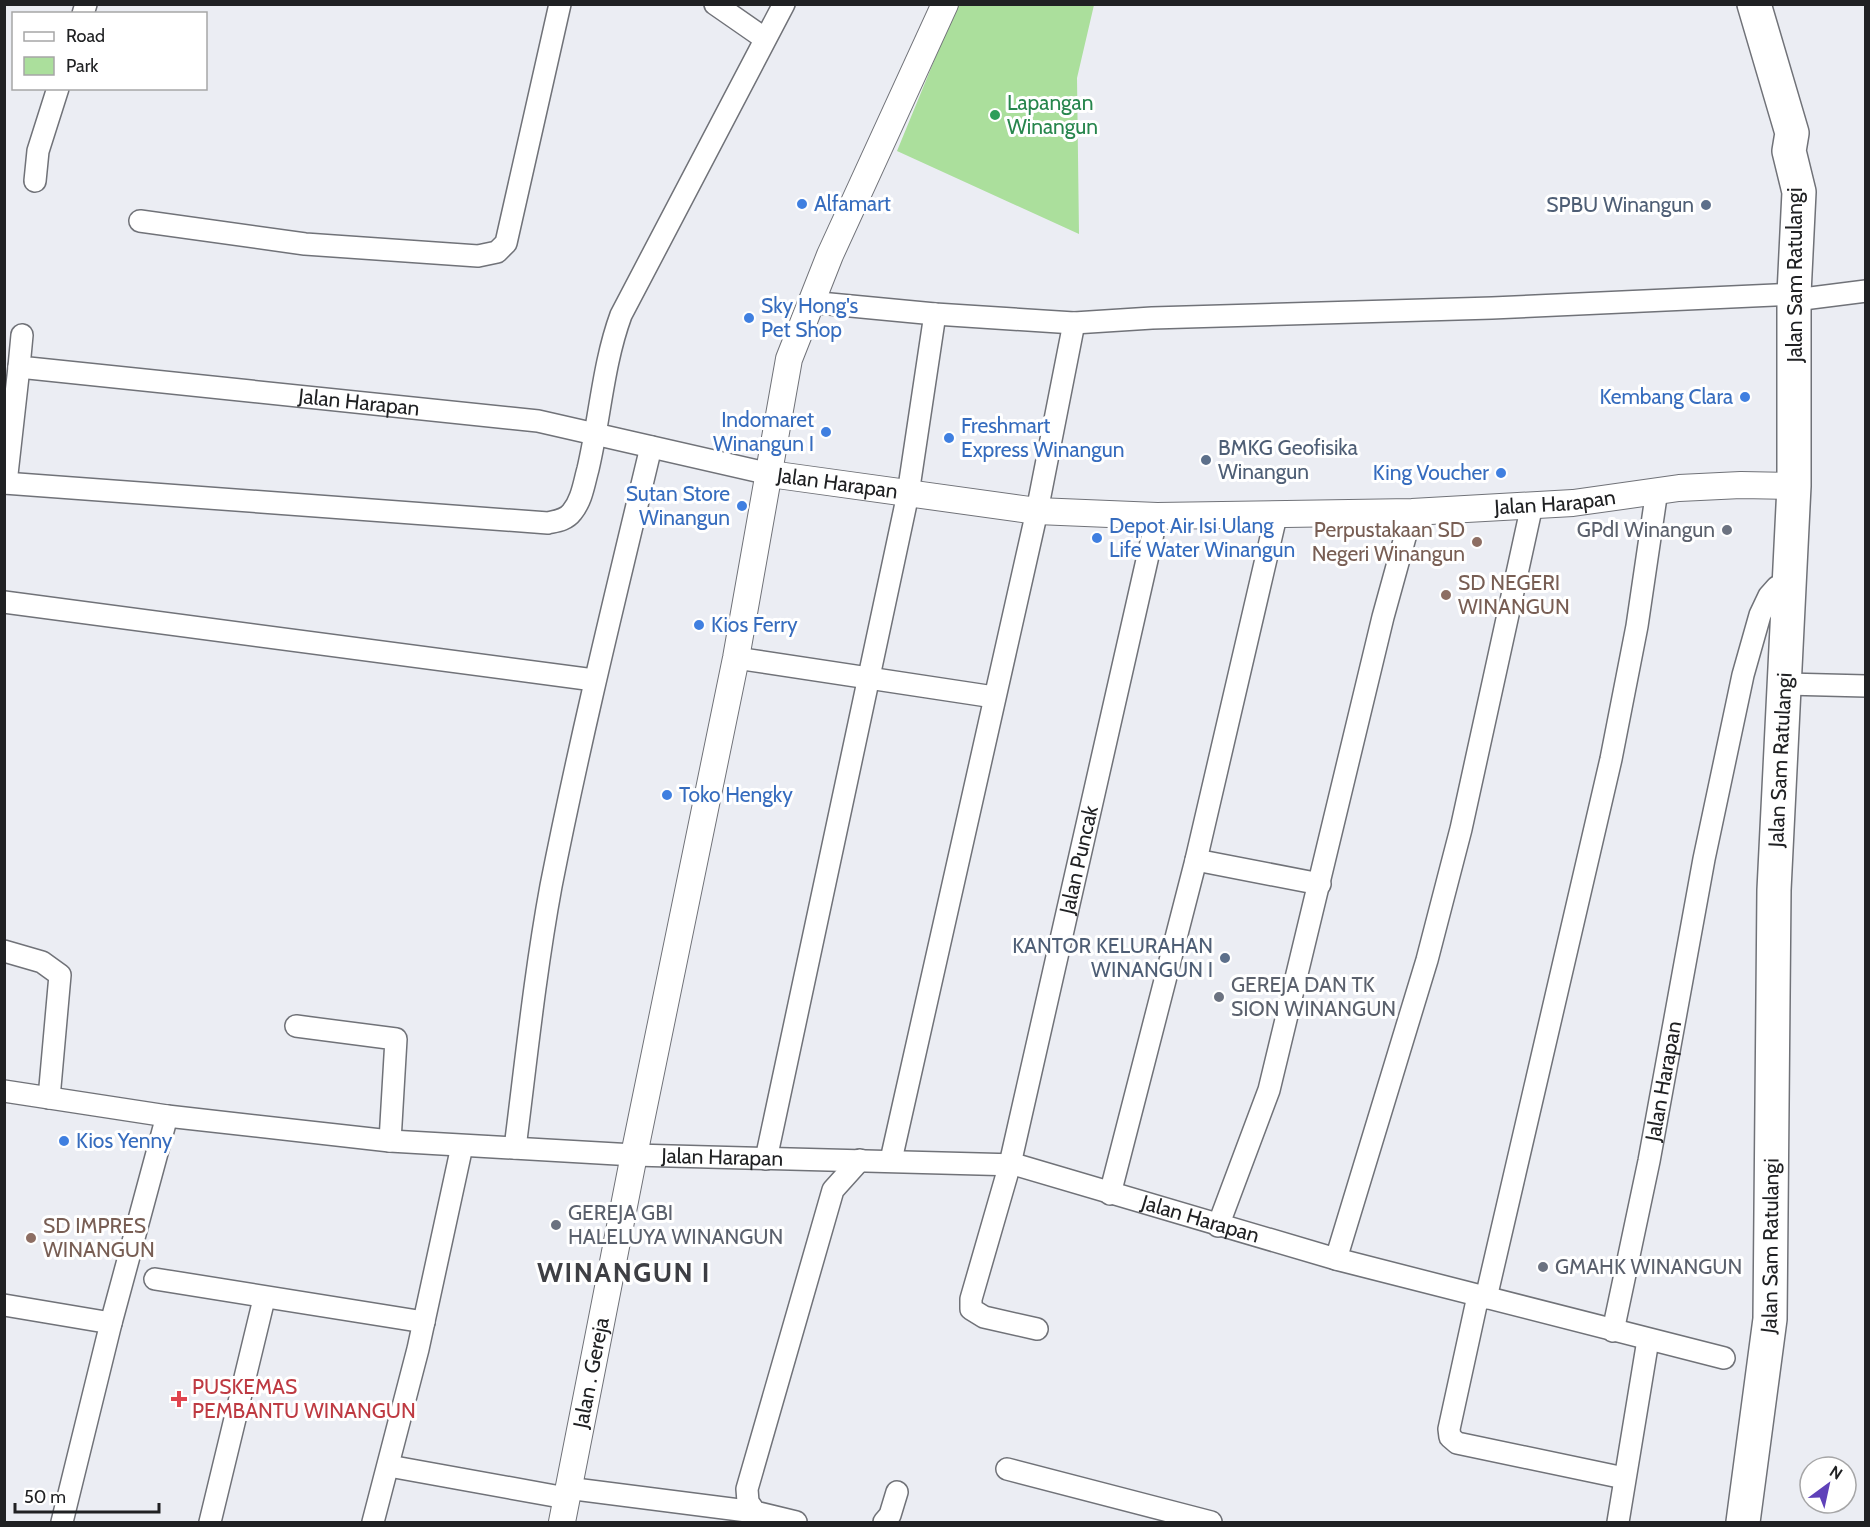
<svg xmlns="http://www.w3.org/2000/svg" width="1870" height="1527" font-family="Cabin,sans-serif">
  <rect width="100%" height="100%" fill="#ebedf3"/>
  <!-- park -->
  <polygon fill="#abdf9c" points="957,5 1094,5 1077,78 1079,234 897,151"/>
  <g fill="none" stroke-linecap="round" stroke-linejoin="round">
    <!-- minor casing -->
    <g stroke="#707278" stroke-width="24">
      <g id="minor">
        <polyline points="715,4 764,38"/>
        <polyline points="83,14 86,4"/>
        <polyline points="35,181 38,151 58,88"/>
        <polyline points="140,221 305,244 478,256 497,252 506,243 560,4"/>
        <polyline points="1795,300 1866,291"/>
        <polyline points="809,302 935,314 1074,323 1152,318 1492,308 1794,294"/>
        <path id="s1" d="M22 335 19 367 538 421 770 474"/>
        <path d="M4 483 548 523C557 521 566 520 572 512 582 500 584 483 588 469 600 418 603 364 621 315L784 4"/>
        <polyline points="6,483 19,367"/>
        <polyline points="4,602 594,680"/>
        <polyline points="736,658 994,697"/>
        <polyline points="1786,684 1866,686"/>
        <polyline points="1196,860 1320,884"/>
        <polyline points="4,951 42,962 60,975 49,1098"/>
        <polyline points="296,1026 396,1039 390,1141"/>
        <path id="s2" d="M4 1091 167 1116 390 1141 634 1155 1017 1165 1336 1259 1724 1358"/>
        <path d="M515 1148C526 1061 535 973 551 886 580 739 616 593 651 447"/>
        <polyline points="766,1159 908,494 935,314"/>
        <polyline points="891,1160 1037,511 1074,323"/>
        <polyline points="1110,1194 1196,860 1276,516"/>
        <polyline points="1218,1226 1269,1090 1383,617 1412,512"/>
        <polyline points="1336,1259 1427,960 1461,829 1532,505"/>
        <polyline points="155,1279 424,1322"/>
        <polyline points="1478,1296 1449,1429 1450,1437 1457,1443 1624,1478"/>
        <polyline points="1486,1298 1611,759 1637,626 1657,490"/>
        <polyline points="4,1305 111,1323"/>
        <path id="s3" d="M1037 1329 984 1317 971 1309V1299L1010 1164 1157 516"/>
        <path id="s4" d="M1613 1331 1649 1161 1704 859 1743 675 1760 615 1769 596 1777 587 1790 582"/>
        <polyline points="389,1466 566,1498"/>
        <polyline points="1007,1469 1211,1522"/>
        <polyline points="567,1488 755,1512"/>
        <polyline points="62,1522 111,1323 167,1116"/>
        <polyline points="210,1522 264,1299"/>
        <polyline points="373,1522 418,1349 462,1146"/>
        <polyline points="796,1522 755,1512 748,1502 747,1489 833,1190 860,1160"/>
        <polyline points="884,1522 890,1515 897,1492"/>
        <polyline points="1618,1522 1648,1340"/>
      </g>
    </g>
    <!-- tertiary casing -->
    <g stroke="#707278" stroke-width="28">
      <g id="tertiary">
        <path id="s5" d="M770 474 1037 511 1157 516 1412 512 1573 503 1679 488 1741 485 1794 486"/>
        <path id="s6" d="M562 1522 634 1155 736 658 789 359 830 255 945 4"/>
      </g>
    </g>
    <!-- trunk casing -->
    <g stroke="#707278" stroke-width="36">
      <g id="trunk">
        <path id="s7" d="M1743 1522 1770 1319 1774 890 1794 486V294L1799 192 1789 151 1792 133 1754 4"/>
      </g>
    </g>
    <!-- minor -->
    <use href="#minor" stroke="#fff" stroke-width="21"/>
    <!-- tertiary -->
    <use href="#tertiary" stroke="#fff" stroke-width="26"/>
    <!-- trunk -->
    <use href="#trunk" stroke="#fff" stroke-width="33"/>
  </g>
  <!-- markers -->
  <circle fill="#2e9e5b" stroke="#fff" stroke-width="2" cx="995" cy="115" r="6"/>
  <g fill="#3f7fe0" stroke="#fff" stroke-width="2">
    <circle cx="802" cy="204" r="6"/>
    <circle cx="749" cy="318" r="6"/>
    <circle cx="1745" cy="397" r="6"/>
    <circle cx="826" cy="432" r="6"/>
    <circle cx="949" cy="438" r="6"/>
    <circle cx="1501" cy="473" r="6"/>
    <circle cx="742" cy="506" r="6"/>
    <circle cx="1097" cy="538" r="6"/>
    <circle cx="699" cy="625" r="6"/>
    <circle cx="667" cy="795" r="6"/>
    <circle cx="64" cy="1141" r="6"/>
  </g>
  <g fill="#5c6f8a" stroke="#fff" stroke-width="2">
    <circle cx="1706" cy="205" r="6"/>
    <circle cx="1206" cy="460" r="6"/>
    <circle cx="1225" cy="958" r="6"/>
  </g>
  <g fill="#6b7280" stroke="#fff" stroke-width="2">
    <circle cx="1727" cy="530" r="6"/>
    <circle cx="1219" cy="997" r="6"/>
    <circle cx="556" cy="1225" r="6"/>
    <circle cx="1543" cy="1267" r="6"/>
  </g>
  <g fill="#8d6e63" stroke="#fff" stroke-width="2">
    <circle cx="1477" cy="542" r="6"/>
    <circle cx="1446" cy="595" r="6"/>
    <circle cx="31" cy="1238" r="6"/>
  </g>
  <path fill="#e0444e" stroke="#fff" stroke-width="2" d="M176 1390h6v6h6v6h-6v6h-6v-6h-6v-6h6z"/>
  <g text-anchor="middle" stroke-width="6" stroke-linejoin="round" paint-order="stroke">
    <!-- leisure labels -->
    <g font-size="21" fill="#27864d" stroke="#fff" text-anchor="start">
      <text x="1007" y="110">Lapangan<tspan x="1007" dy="24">Winangun</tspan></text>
    </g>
    <!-- shop labels -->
    <g font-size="21" fill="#366cbe" stroke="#fff" text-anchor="start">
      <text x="814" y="211">Alfamart</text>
      <text x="761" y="313">Sky Hong's<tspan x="761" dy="24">Pet Shop</tspan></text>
      <text x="1733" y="404" text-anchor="end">Kembang Clara</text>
      <text x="814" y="427" text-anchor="end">Indomaret<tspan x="814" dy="24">Winangun I</tspan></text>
      <text x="961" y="433">Freshmart<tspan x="961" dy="24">Express Winangun</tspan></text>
      <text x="1489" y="480" text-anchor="end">King Voucher</text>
      <text x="730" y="501" text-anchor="end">Sutan Store<tspan x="730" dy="24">Winangun</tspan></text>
      <text x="1109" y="533">Depot Air Isi Ulang<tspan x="1109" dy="24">Life Water Winangun</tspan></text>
      <text x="711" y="632">Kios Ferry</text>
      <text x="679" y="802">Toko Hengky</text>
      <text x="76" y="1148">Kios Yenny</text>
    </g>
    <!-- service labels -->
    <g font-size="21" fill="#4e5e75" stroke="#fff" text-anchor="end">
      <text x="1694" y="212">SPBU Winangun</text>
      <text x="1218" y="455" text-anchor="start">BMKG Geofisika<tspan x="1218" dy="24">Winangun</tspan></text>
      <text x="1213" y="953">KANTOR KELURAHAN<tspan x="1213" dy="24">WINANGUN I</tspan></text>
    </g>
    <!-- street labels -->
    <g font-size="21" fill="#202123" stroke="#fff">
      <text transform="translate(1795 275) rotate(-90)" y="7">Jalan Sam Ratulangi</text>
      <text dy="7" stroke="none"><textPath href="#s1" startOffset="374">Jalan Harapan</textPath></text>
      <text dy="7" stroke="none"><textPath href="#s5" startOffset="68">Jalan Harapan</textPath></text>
      <text dy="7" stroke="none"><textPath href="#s5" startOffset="788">Jalan Harapan</textPath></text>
      <text dy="7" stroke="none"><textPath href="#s7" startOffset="764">Jalan Sam Ratulangi</textPath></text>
      <text dy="7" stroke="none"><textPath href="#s3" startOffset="532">Jalan Puncak</textPath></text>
      <text dy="7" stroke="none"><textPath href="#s4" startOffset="255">Jalan Harapan</textPath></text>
      <text dy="7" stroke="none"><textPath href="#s2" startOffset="722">Jalan Harapan</textPath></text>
      <text dy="7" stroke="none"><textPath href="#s2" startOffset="1208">Jalan Harapan</textPath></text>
      <text dy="7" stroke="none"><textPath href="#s7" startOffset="278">Jalan Sam Ratulangi</textPath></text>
      <text dy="7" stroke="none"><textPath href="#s6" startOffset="152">Jalan . Gereja</textPath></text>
    </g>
    <!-- education labels -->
    <g font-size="21" fill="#785e54" stroke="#fff" text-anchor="start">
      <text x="1465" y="537" text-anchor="end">Perpustakaan SD<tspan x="1465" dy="24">Negeri Winangun</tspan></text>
      <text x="1458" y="590">SD NEGERI<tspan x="1458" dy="24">WINANGUN</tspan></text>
      <text x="43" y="1233">SD IMPRES<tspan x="43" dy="24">WINANGUN</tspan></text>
    </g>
    <!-- worship labels -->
    <g font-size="21" fill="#5b616d" stroke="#fff" text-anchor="start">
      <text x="1715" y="537" text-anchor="end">GPdI Winangun</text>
      <text x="1231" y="992">GEREJA DAN TK<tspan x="1231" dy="24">SION WINANGUN</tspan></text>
      <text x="568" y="1220">GEREJA GBI<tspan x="568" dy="24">HALELUYA WINANGUN</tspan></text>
      <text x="1555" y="1274">GMAHK WINANGUN</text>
    </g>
    <!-- health labels -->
    <g font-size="21" fill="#be3a42" stroke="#fff" text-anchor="start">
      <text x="192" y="1394">PUSKEMAS<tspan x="192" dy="24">PEMBANTU WINANGUN</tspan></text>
    </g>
    <!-- district labels -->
    <g font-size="27" font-weight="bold" letter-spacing="1.5" fill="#3e3f44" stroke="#fff">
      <text x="624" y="1282">WINANGUN I</text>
    </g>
  </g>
  <!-- border -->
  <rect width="1870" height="1527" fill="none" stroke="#202123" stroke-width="12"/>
  <!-- legend -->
  <rect x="12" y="12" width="195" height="78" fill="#ffffff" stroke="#a6a6a7" stroke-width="1.5"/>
  <rect x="24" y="32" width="30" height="9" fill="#ffffff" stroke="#a6a6a7" stroke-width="1.5"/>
  <text x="66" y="42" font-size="18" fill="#202123">Road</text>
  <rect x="24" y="57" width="30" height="18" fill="#abdf9c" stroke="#a6a6a7" stroke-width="1.5"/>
  <text x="66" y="72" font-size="18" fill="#202123">Park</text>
  <!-- north arrow -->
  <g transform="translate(1828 1485) rotate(33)"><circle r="28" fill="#ffffff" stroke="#a6a6a7" stroke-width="1.5"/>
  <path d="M0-4.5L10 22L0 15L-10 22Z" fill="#5f41b9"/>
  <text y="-9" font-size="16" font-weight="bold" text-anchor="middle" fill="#202123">N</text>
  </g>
  <!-- scale -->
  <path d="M15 1503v9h144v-9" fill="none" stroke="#202123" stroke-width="3"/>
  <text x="24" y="1503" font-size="18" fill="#202123" stroke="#ffffff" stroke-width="4.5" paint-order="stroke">50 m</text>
</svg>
